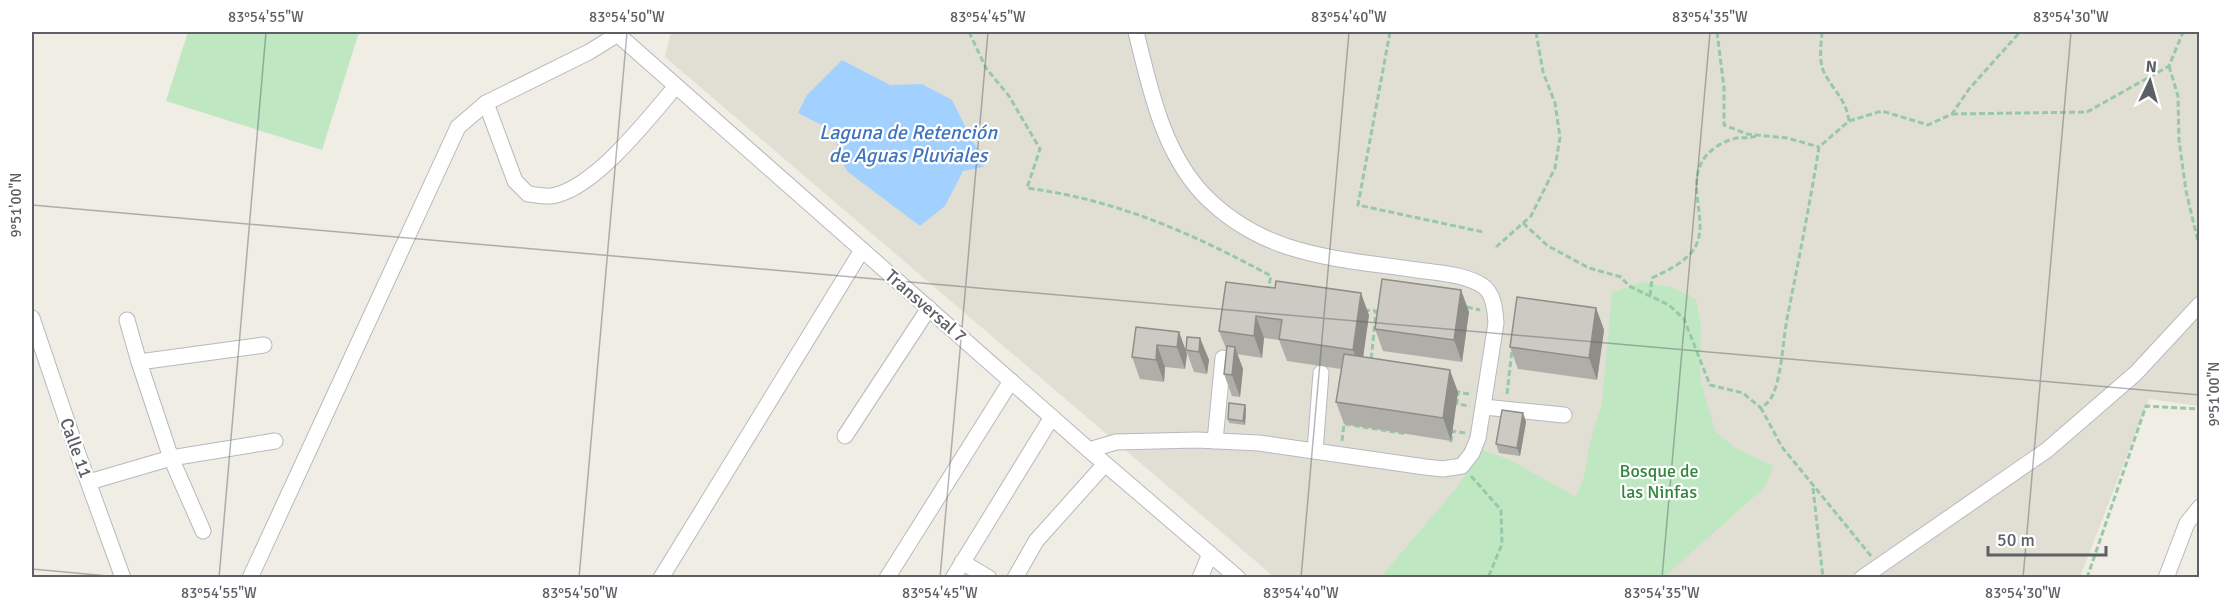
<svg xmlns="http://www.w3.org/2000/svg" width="2231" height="609" font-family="Signika,sans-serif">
  <rect width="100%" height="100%" fill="#efede4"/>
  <!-- education -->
  <polygon fill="#e1dfd4" points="671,32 2199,32 2199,406 2149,399 2080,577 1274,577 665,57"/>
  <!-- green -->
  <g fill="#bfe7c2">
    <polygon points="188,32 359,32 322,150 166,101"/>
    <polygon points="1641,282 1671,287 1696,299 1701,327 1700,378 1715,431 1737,449 1773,466 1766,486 1664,577 1380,578 1458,486 1480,449 1510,460 1576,497 1584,477 1590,442 1602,403 1612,293"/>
  </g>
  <!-- water -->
  <polygon fill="#a3d1ff" points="842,60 890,85 922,84 952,100 973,142 985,158 983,167 963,171 945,206 920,226 848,172 839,158 835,132 798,113 807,95"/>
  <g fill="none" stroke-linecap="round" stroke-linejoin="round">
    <!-- minor casing -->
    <g stroke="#b6b9be" stroke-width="17">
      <g id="minor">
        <polyline points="615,32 1089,450 1238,578"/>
        <path d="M486 103 515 181 528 194C537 195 548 198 556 195 597 185 649 118 676 86"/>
        <polyline points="32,318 78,454 123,578"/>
        <polyline points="127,320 139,362"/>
        <polyline points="1484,407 1564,415"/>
        <polyline points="845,436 929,308"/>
        <polyline points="1215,441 1223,358"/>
        <path d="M1089 450 1116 442 1197 440 1259 443 1425 467 1443 469 1462 466 1472 453 1478 438 1496 323C1495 310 1494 294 1483 286 1465 274 1438 273 1417 270 1336 258 1264 257 1203 194 1162 150 1150 88 1136 32"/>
        <polyline points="1315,451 1321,373"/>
        <polyline points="89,482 171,458 275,441"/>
        <polyline points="203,531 171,458 139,362 264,345"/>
        <polyline points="962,562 989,578"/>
        <polyline points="250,578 458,127 486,103 589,52 618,34"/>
        <polyline points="661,578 862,250"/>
        <polyline points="887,578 1011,381"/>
        <polyline points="953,578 1052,417"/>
        <polyline points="1015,578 1036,541 1105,464"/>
        <polyline points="1200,578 1210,554"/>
        <polyline points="1862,578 2047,450 2136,373 2200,304"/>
        <polyline points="2166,578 2187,523 2200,507"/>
      </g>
    </g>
    <!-- path -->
    <g stroke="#98c8a9" stroke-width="3" stroke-dasharray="6 3" stroke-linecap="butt">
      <path d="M969 32 986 68 1009 96 1040 149 1027 188C1117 200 1192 233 1271 276L1268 289"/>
      <polyline points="1390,32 1358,205 1483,232"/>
      <polyline points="1717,32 1724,88 1724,125 1747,134 1787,138 1819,147"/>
      <path d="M1822 32C1821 44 1819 59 1823 70 1832 90 1846 98 1849 121L1819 147C1810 203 1799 258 1788 314 1783 338 1783 362 1776 386 1773 396 1770 402 1761 408L1782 447 1871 556"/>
      <polyline points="2169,66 2178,96 2179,140 2186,191 2200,250"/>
      <polyline points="2200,108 2200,118"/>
      <polyline points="1952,114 2087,112 2169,66 2183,32"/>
      <polyline points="1849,121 1882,111 1928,125 1952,114 1969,89 2020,32"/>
      <polyline points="1523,223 1548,246 1589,268 1621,277 1629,286 1669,305 1684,319 1710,385 1743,393 1761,408"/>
      <polyline points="1496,247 1531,216 1555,168 1560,137 1555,103 1543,72 1536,32"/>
      <path d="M1650 296 1652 278C1666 271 1680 265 1691 253 1716 224 1677 179 1712 150 1717 145 1730 139 1737 138 1746 137 1750 139 1759 135"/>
      <polyline points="1467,307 1480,310"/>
      <polyline points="1364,310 1376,311 1371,361"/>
      <polyline points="1469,394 1458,392 1457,404 1470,406"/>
      <polyline points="1507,394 1512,350"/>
      <polyline points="1450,440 1451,441 1453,431 1465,433"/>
      <polyline points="1342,441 1344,424 1407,434"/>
      <polyline points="1471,476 1501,510 1502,544 1488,578"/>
      <polyline points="1813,488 1823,578"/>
      <polyline points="2087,578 2146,406 2200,409"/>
    </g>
    <!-- minor -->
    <use href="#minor" stroke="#fff" stroke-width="15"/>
  </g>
  <!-- wall -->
  <g fill="#afaea8">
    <polygon points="1226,282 1369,315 1363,357 1458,392 1451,441 1344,424 1336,402 1341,369 1287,361 1279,340 1264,338 1262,358 1237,354 1243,369 1240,397 1232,396 1224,374 1227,351 1219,331"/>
    <polygon points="1461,290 1469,312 1462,362 1383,351 1375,329"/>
    <polygon points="1596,308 1604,330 1597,380 1518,369 1510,347"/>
    <polygon points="1179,332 1187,354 1185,369 1165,367 1164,382 1140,379 1132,357"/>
    <polygon points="1200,338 1209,360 1207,374 1194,372 1186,350"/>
    <polygon points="1246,409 1245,425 1229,423 1228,419"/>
    <polygon points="1523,413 1526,422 1520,456 1499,453 1496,444"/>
  </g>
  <!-- shaded-wall -->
  <g fill="#8f8d88">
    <polygon points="1461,290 1469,312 1462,362 1454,340"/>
    <polygon points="1361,293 1369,315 1361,372 1353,350"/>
    <polygon points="1596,308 1604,330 1597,380 1589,358"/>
    <polygon points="1256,316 1264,338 1262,358 1254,336"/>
    <polygon points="1179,332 1187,354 1185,369 1177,347"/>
    <polygon points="1200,338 1209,360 1207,374 1199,352"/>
    <polygon points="1157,345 1165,367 1164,382 1156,360"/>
    <polygon points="1235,347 1243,369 1240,397 1232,375"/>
    <polygon points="1450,370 1458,392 1451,441 1443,418"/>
    <polygon points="1245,405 1246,409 1245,425 1243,421"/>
    <polygon points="1523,413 1526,422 1520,456 1517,448"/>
  </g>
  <!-- building -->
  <g fill="#cccac3" stroke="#8f8d88" stroke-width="1.5">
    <polygon points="1382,279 1461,290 1454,340 1375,329"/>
    <polygon points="1276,281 1361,293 1353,350 1279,339 1282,320 1256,316 1254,336 1219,331 1226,282 1275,288"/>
    <polygon points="1517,297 1596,308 1589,358 1510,347"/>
    <polygon points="1136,327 1179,332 1177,347 1157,345 1156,360 1132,357"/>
    <polygon points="1187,337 1200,338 1199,352 1186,350"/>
    <polygon points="1227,346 1235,347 1232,375 1224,374"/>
    <polygon points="1344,354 1450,370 1443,418 1336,402"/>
    <polygon points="1229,403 1245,405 1243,421 1228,419"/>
    <polygon points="1502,410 1523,413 1517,448 1496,444"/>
  </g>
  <!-- ticks -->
  <path fill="none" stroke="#5c5f65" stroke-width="1.5" stroke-opacity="0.45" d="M32 205 2200 395M32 569 130 578M219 578 266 32M579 578 627 32M940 578 988 32M1301 578 1349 32M1662 578 1710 32M2023 578 2071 32"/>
  <g text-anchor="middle" stroke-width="4.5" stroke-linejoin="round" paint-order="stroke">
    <!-- street labels -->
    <g font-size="18" fill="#5c5f65" stroke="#fff">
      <text transform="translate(926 306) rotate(41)" y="6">Transversal 7</text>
      <text transform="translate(76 448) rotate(70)" y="6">Calle 11</text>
    </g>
    <!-- park labels -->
    <g font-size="18" fill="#32853c" stroke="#fff">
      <text x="1659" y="477">Bosque de<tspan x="1659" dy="21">las Ninfas</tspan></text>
    </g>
    <!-- water labels -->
    <g font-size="20" font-style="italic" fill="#4075bd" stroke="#fff">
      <text x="908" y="139">Laguna de Retención<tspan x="908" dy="23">de Aguas Pluviales</tspan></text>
    </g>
  </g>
  <!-- border -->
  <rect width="2231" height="609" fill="none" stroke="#ffffff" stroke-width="66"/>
  <!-- north arrow -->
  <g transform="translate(2150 81) rotate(5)" stroke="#ffffff" stroke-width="4.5" paint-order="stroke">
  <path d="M0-4.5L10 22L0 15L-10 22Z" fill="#5c5f65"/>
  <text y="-9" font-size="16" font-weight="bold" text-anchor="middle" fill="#5c5f65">N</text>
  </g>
  <!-- scale -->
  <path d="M1988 546v9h118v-9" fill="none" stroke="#5c5f65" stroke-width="3"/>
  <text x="1997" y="546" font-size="18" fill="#5c5f65" stroke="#ffffff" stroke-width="4.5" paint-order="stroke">50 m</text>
  <rect x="33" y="33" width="2165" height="543" fill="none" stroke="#5c5f65" stroke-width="2"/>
  <g font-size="15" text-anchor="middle" fill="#5c5f65">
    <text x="266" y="22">83°54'55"W</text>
    <text x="627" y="22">83°54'50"W</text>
    <text x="988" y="22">83°54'45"W</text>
    <text x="1349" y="22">83°54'40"W</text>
    <text x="1710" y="22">83°54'35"W</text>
    <text x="2071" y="22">83°54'30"W</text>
    <text transform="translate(16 205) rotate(-90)" y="5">9°51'00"N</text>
    <text transform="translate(2214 394) rotate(-90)" y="5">9°51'00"N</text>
    <text x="219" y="598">83°54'55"W</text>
    <text x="580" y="598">83°54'50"W</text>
    <text x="940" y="598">83°54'45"W</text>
    <text x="1301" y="598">83°54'40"W</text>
    <text x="1662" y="598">83°54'35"W</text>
    <text x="2023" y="598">83°54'30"W</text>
  </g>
</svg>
